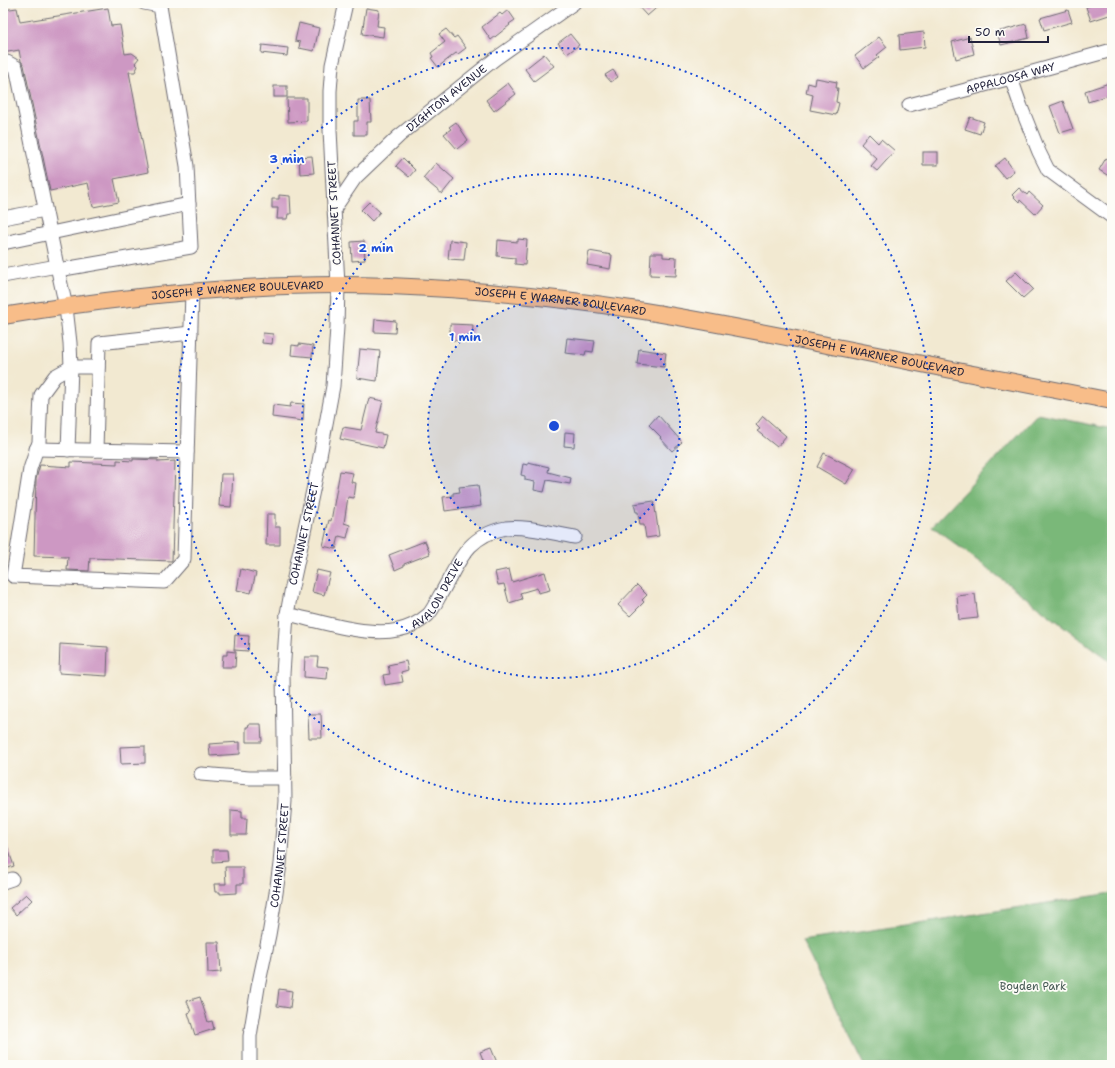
<svg xmlns="http://www.w3.org/2000/svg" width="1115" height="1068" font-family="'Shantell Sans',sans-serif">
  <rect width="100%" height="100%" fill="#fdfcf7"/>
  <filter id="ink" filterUnits="userSpaceOnUse"><feTurbulence type="fractalNoise" baseFrequency=".025" numOctaves="2"/><feDisplacementMap in="SourceGraphic" scale="8" xChannelSelector="R" yChannelSelector="G"/><feConvolveMatrix kernelMatrix="1 2 1 2 8 2 1 2 1" color-interpolation-filters="sRGB"/></filter>
  <filter id="wash" filterUnits="userSpaceOnUse"><feTurbulence type="fractalNoise" baseFrequency=".012" numOctaves="4" result="noise"/><feDisplacementMap in="SourceGraphic" scale="16" xChannelSelector="R" yChannelSelector="G"/><feGaussianBlur stdDeviation="0.9" result="paint"/><feColorMatrix in="noise" values="0 0 0 0 0 0 0 0 0 0 0 0 0 0 0 0 0 1.4 0 .05"/><feComposite in="paint" operator="in"/></filter>
  <g filter="url(#wash)">
    <rect width="100%" height="100%" fill="#f2e9d1"/>
    <!-- forest -->
    <g fill="#7ab879" stroke="#4e6d5a">
      <polygon points="1038,414 1112,429 1112,663 932,526"/>
      <polygon points="1112,893 1112,1065 864,1065 802,941"/>
    </g>
    <g id="blocks">
      <!-- building -->
      <g fill="#cd98c3">
        <polygon points="635,3 662,3 647,16"/>
        <polygon points="1098,3 1112,3 1112,14 1091,21 1086,7"/>
        <polygon points="17,8 20,22 108,8 111,26 120,25 125,54 132,53 139,58 135,63 138,66 135,72 129,72 148,172 114,179 119,202 93,207 88,183 50,191 24,65 21,61 19,50 3,53 3,10"/>
        <polygon points="366,8 379,10 377,26 384,27 383,37 362,34"/>
        <polygon points="508,10 515,20 509,24 510,25 491,40 482,27 500,13 502,15"/>
        <polygon points="1068,10 1072,22 1044,30 1040,18"/>
        <polygon points="299,23 319,28 314,51 299,48 300,42 295,41"/>
        <polygon points="1026,24 1029,38 1001,45 997,32"/>
        <polygon points="446,29 454,38 457,36 466,48 458,54 456,53 438,67 431,58 433,57 431,53 445,42 439,34"/>
        <polygon points="924,32 925,47 900,50 899,35"/>
        <polygon points="570,34 579,45 567,54 558,43"/>
        <polygon points="879,37 887,47 877,55 879,57 864,68 855,56"/>
        <polygon points="970,37 974,54 956,59 952,42"/>
        <polygon points="262,45 288,48 287,56 261,53"/>
        <polygon points="544,54 554,66 534,81 525,69"/>
        <polygon points="613,70 618,77 611,82 605,75"/>
        <polygon points="816,78 837,82 836,88 838,88 836,102 839,103 836,115 810,110 813,95 806,93 808,83 815,85"/>
        <polygon points="1112,82 1112,94 1088,102 1085,91"/>
        <polygon points="508,83 516,94 494,111 486,100"/>
        <rect x="274" y="86" width="13" height="11"/>
        <polygon points="287,98 307,98 307,121 288,122"/>
        <polygon points="358,100 370,100 371,122 367,122 367,135 354,135 354,121 358,121"/>
        <polygon points="1063,101 1073,129 1060,133 1050,106"/>
        <polygon points="970,117 984,122 980,134 965,129"/>
        <polygon points="456,122 468,140 457,149 444,134 451,129 449,127"/>
        <polygon points="869,134 878,143 881,139 895,151 877,171 871,166 877,159 861,144"/>
        <rect x="923" y="152" width="15" height="13"/>
        <polygon points="312,156 314,173 300,174 299,157"/>
        <polygon points="403,158 415,170 409,177 396,166"/>
        <polygon points="1005,158 1014,171 1005,178 995,166"/>
        <polygon points="1106,158 1112,162 1112,178 1099,170"/>
        <polygon points="436,163 454,179 442,194 423,178"/>
        <polygon points="1019,188 1027,195 1029,192 1043,205 1035,214 1020,200 1019,202 1012,195"/>
        <polygon points="279,195 290,196 291,214 288,214 287,219 277,219 278,208 272,208 272,199 279,199"/>
        <polygon points="369,202 380,212 372,221 361,210"/>
        <polygon points="518,239 527,240 525,265 515,264 515,258 497,256 498,240 518,242"/>
        <polygon points="450,240 466,242 464,260 448,259"/>
        <polygon points="364,241 365,260 352,261 351,242"/>
        <polygon points="589,251 612,255 610,269 587,265"/>
        <polygon points="651,253 663,253 663,257 677,258 676,276 650,275"/>
        <polygon points="1016,272 1033,289 1023,298 1006,281"/>
        <polygon points="375,319 396,321 395,333 374,332"/>
        <polygon points="450,324 473,325 472,341 450,340"/>
        <polygon points="263,333 273,334 272,344 262,343"/>
        <polygon points="567,338 595,341 593,352 586,351 585,355 565,353"/>
        <polygon points="299,344 313,346 312,357 291,355 292,345 299,346"/>
        <polygon points="360,349 380,351 377,381 357,378"/>
        <polygon points="639,349 666,353 664,367 637,364"/>
        <polygon points="369,398 383,401 375,433 386,435 383,448 340,439 343,427 361,430"/>
        <polygon points="291,403 304,404 303,421 272,417 273,405 290,407"/>
        <polygon points="658,415 682,442 672,451 660,438 661,437 649,425"/>
        <polygon points="763,416 786,436 777,447 757,431 760,429 756,425"/>
        <polygon points="565,432 575,433 574,447 564,446"/>
        <polygon points="824,453 855,469 846,484 817,467"/>
        <polygon points="133,459 158,460 158,462 175,461 172,561 90,558 89,571 67,570 68,557 34,556 36,479 40,465 71,467 71,462 117,464 117,460 133,461"/>
        <polygon points="528,462 549,467 548,472 571,478 570,484 547,480 544,492 534,490 535,482 525,480 525,476 521,475 523,464 528,465"/>
        <polygon points="340,471 353,473 351,482 356,483 354,498 348,497 344,523 350,525 347,538 339,536 336,549 323,546 329,520 331,521"/>
        <polygon points="221,474 233,474 231,507 219,506"/>
        <polygon points="478,485 481,506 445,511 443,497 453,496 453,493 460,492 459,487"/>
        <polygon points="654,501 659,536 646,538 644,525 640,525 638,512 636,512 634,504"/>
        <polygon points="267,514 275,514 275,527 280,527 280,545 266,545"/>
        <polygon points="425,541 430,554 404,564 404,566 395,570 389,555"/>
        <polygon points="241,569 256,573 251,593 237,590"/>
        <polygon points="509,569 512,582 545,572 550,590 538,593 537,588 520,593 522,599 509,603 504,584 498,585 495,572"/>
        <polygon points="317,570 330,573 324,595 312,592"/>
        <polygon points="637,585 647,595 642,600 644,602 630,616 618,605"/>
        <polygon points="975,594 978,618 959,620 957,596"/>
        <polygon points="235,635 249,636 248,651 234,650"/>
        <polygon points="60,644 108,647 107,676 59,673"/>
        <polygon points="227,651 236,652 235,667 222,667 223,655 227,655"/>
        <polygon points="305,657 318,657 317,666 328,667 327,679 304,677"/>
        <polygon points="406,661 408,670 401,672 403,682 385,685 383,675 390,674 388,665"/>
        <polygon points="308,714 321,714 322,738 309,738"/>
        <polygon points="249,724 261,724 262,742 246,742 246,727 248,727"/>
        <polygon points="240,742 240,754 210,756 209,744"/>
        <polygon points="145,746 145,763 121,764 120,747"/>
        <polygon points="231,810 242,811 242,818 247,818 246,835 231,835"/>
        <polygon points="3,837 4,837 14,866 3,870"/>
        <polygon points="213,850 227,850 228,861 213,862"/>
        <polygon points="225,867 243,867 243,884 237,884 237,893 220,894 220,892 215,892 214,884 226,884"/>
        <polygon points="26,894 32,900 16,915 10,908"/>
        <polygon points="207,942 219,942 221,972 208,973"/>
        <polygon points="279,989 292,991 290,1008 277,1006"/>
        <polygon points="200,997 208,1022 212,1021 214,1029 195,1035 188,1013 191,1012 187,1001"/>
        <polygon points="491,1048 498,1065 485,1065 480,1052"/>
      </g>
    </g>
  </g>
  <g filter="url(#ink)">
    <use href="#blocks" fill-opacity="0" stroke="#6b6870" stroke-width="1"/>
    <g fill="none" stroke-linecap="round" stroke-linejoin="round">
      <!-- minor casing -->
      <g stroke="#6b6870" stroke-width="15">
        <g id="minor">
          <polyline points="3,62 7,62 16,67 57,266 66,307 70,343 71,367 68,450"/>
          <polyline points="1011,78 1021,107 1039,152 1048,170 1112,217"/>
          <path id="s1" d="M909 105 1011 78 1112 50"/>
          <path id="s2" d="M334 209 355 178 399 136 495 59 574 3"/>
          <polyline points="3,218 45,210"/>
          <polyline points="3,243 189,204"/>
          <polyline points="58,270 191,247 187,166 160,6 144,3"/>
          <polyline points="3,276 57,266"/>
          <polyline points="98,367 71,367 55,376 41,395 39,442 30,469 13,576 164,582 184,559 192,291"/>
          <polyline points="36,449 187,452"/>
          <polyline points="96,450 99,343 191,333"/>
          <path id="s3" d="M287 614C319 621 366 637 398 630 408 628 420 622 428 615 432 611 436 603 439 597 458 566 464 536 506 528 524 525 555 534 575 537"/>
          <polyline points="201,774 249,778 285,778"/>
          <polyline points="3,882 12,879"/>
          <path id="s4" d="M250 1065V1036L258 987 269 935 276 893 280 864 285 801 283 674 287 614 292 587 317 472 333 386 337 327 338 285 330 130V91L332 65 346 3"/>
        </g>
      </g>
      <!-- major casing -->
      <g stroke="#6b6870" stroke-width="18">
        <g id="major">
          <path id="s5" d="M3 316C130 295 260 281 390 286 470 289 551 297 631 309 703 320 775 335 847 349 935 367 1024 384 1112 401"/>
        </g>
      </g>
      <!-- minor -->
      <use href="#minor" stroke="#fff" stroke-width="13"/>
      <!-- major -->
      <use href="#major" stroke="#f8bd89" stroke-width="16"/>
    </g>
  </g>
  <!-- distance rings -->
  <circle cx="554" cy="426" r="126" fill="#1d4ed8" fill-opacity=".12"/>
  <g fill="none" stroke="#1d4ed8" stroke-width="2" stroke-dasharray="2 4">
    <circle cx="554" cy="426" r="126"/>
    <circle cx="554" cy="426" r="252"/>
    <circle cx="554" cy="426" r="378"/>
  </g>
  <g text-anchor="middle" stroke-width="3.5" stroke-linejoin="round" paint-order="stroke">
    <!-- street labels -->
    <g font-size="11" fill="#22223b" stroke="#fdfcf7">
      <text dy="4" stroke="none"><textPath href="#s1" startOffset="105">APPALOOSA WAY</textPath></text>
      <text dy="4" stroke="none"><textPath href="#s2" startOffset="159">DIGHTON AVENUE</textPath></text>
      <text transform="translate(334 213) rotate(-93)" y="4">COHANNET STREET</text>
      <text dy="4" stroke="none"><textPath href="#s5" startOffset="236">JOSEPH E WARNER BOULEVARD</textPath></text>
      <text dy="4" stroke="none"><textPath href="#s5" startOffset="560">JOSEPH E WARNER BOULEVARD</textPath></text>
      <text dy="4" stroke="none"><textPath href="#s5" startOffset="884">JOSEPH E WARNER BOULEVARD</textPath></text>
      <text dy="4" stroke="none"><textPath href="#s4" startOffset="536">COHANNET STREET</textPath></text>
      <text dy="4" stroke="none"><textPath href="#s3" startOffset="169">AVALON DRIVE</textPath></text>
      <text dy="4" stroke="none"><textPath href="#s4" startOffset="212">COHANNET STREET</textPath></text>
    </g>
    <!-- park labels -->
    <g font-size="11" fill="#465954" stroke="#fdfcf7">
      <text x="1033" y="990">Boyden Park</text>
    </g>
  </g>
  <circle cx="554" cy="426" r="6" fill="#1d4ed8" stroke="#fdfcf7" stroke-width="2"/>
  <g font-size="12" text-anchor="middle" font-weight="bold" fill="#1d4ed8" stroke="#fdfcf7" stroke-width="3.5" stroke-linejoin="round" paint-order="stroke">
    <text x="287" y="163">3 min</text>
    <text x="376" y="252">2 min</text>
    <text x="465" y="341">1 min</text>
  </g>
  <!-- margin -->
  <rect width="1115" height="1068" fill="none" stroke="#fdfcf7" stroke-width="16"/>
  <!-- scale -->
  <path d="M969 36v6h79v-6" fill="none" stroke="#22223b" stroke-width="2"/>
  <text x="975" y="36" font-size="12" fill="#22223b" stroke="#fdfcf7" stroke-width="3" paint-order="stroke">50 m</text>
</svg>
